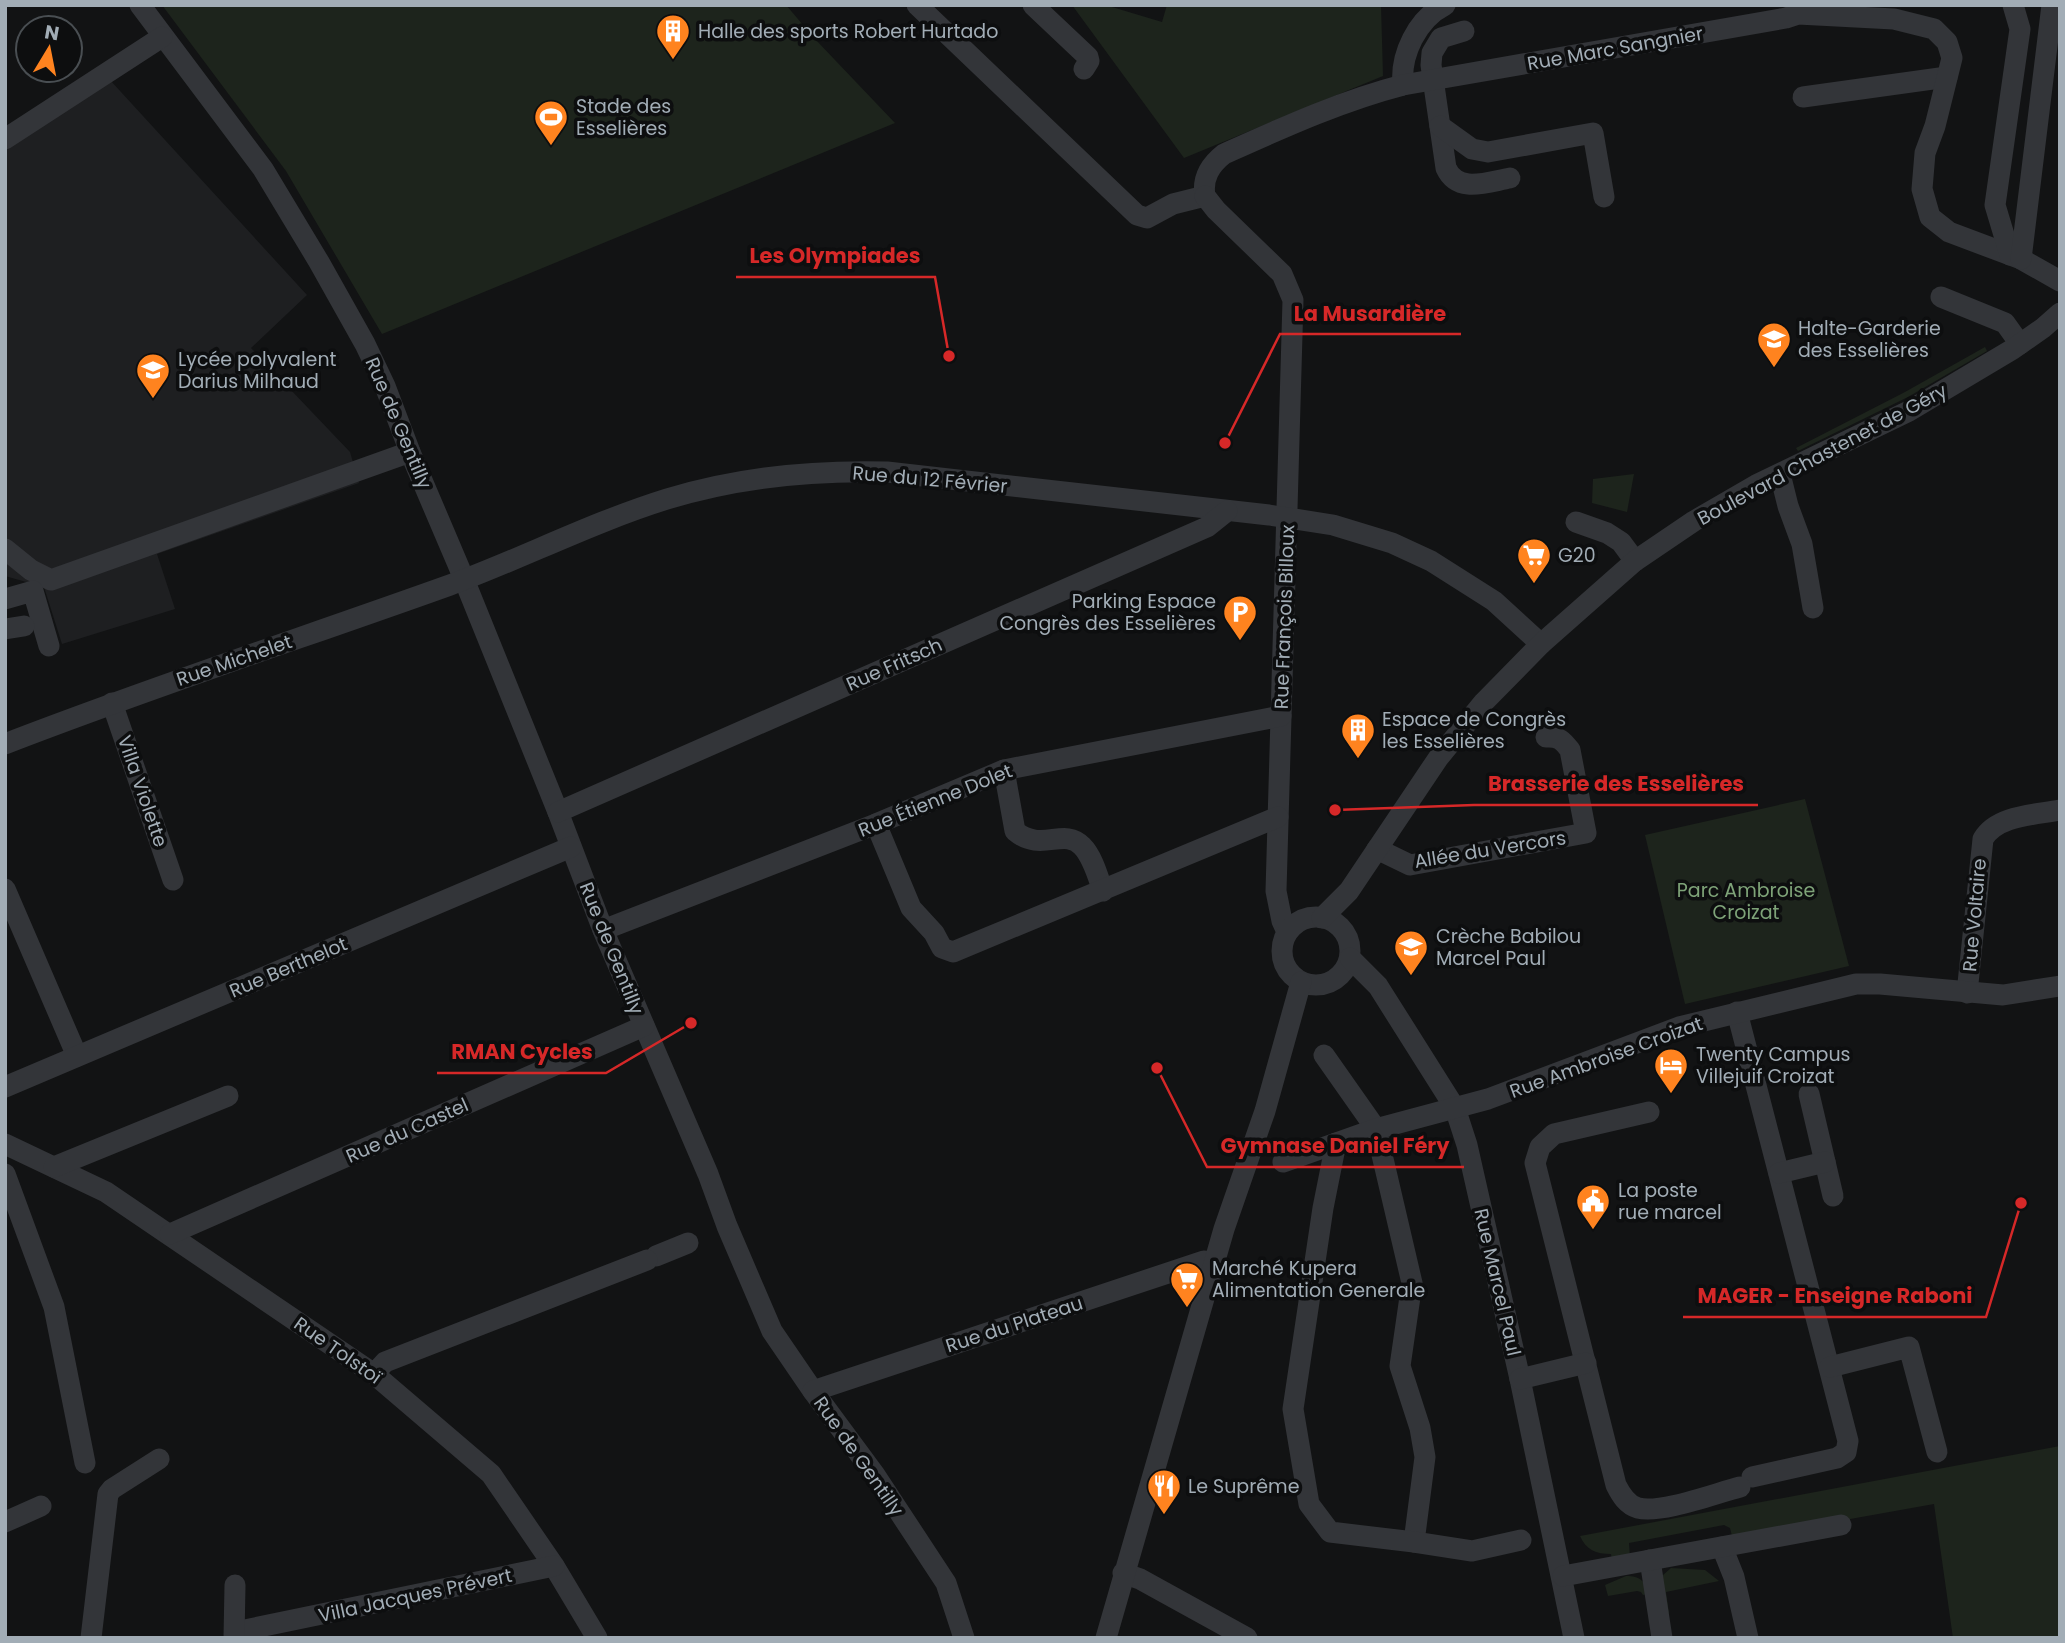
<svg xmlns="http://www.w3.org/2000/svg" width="2065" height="1643" font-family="Poppins,sans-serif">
  <rect width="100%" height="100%" fill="#121314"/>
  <!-- built -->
  <polygon fill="#1e1f21" points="110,80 307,295 251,348 350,452 359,483 157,554 175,609 62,644 44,587 5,576 5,148"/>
  <!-- green -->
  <g fill="#1d241c">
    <polygon points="162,5 786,5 815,39 895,123 382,334 286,171"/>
    <polygon points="1072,5 1112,5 1112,7 1162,22 1167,5 1381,5 1383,76 1184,158"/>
    <polygon points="1985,347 1987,351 1908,397 1798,451 1796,448 1905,392"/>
    <polygon points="1634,474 1627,512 1592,503 1593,479"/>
    <polygon points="1805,799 1849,966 1685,1004 1645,835"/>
    <path d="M2060 1446V1638H1953L1934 1504 1733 1540 1730 1528 1724 1525 1629 1543 1630 1558 1612 1561 1611 1554C1596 1554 1586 1550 1580 1536Z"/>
    <polygon points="1671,1568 1705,1570 1719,1581 1666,1592 1669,1613 1668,1614 1662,1576"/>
    <path d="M1626 1576C1640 1576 1645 1581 1649 1594L1643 1595 1641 1592 1637 1591 1608 1596 1605 1585Z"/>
  </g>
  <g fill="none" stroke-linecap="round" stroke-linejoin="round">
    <!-- minor -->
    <g stroke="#333539" stroke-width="21">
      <polyline points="140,5 263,169 319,262 365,344 385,386 410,452 459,567 558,812 603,930 708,1174 727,1226 772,1331 813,1391 875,1475 946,1583 964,1638"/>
      <polyline points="917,5 1137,215 1147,218 1173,204 1205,196"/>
      <polyline points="1033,5 1088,57 1089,61 1084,69"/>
      <path d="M1464 31 1441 38 1432 53 1431 65 1446 168C1458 194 1487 182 1510 178"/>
      <path d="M1403 85C1400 55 1417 19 1445 5"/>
      <polyline points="1803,97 1947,77"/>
      <polyline points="1440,126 1472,149 1488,152 1593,133 1604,197"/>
      <polyline points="5,139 162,37"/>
      <path d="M1205 196C1202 178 1210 165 1224 154 1282 128 1341 101 1403 85L1786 18 1798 14 1894 19 1934 29 1947 42 1952 58 1935 126 1925 153 1922 189 1930 217 1949 232 2021 259 2060 281"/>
      <polyline points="1205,196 1216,210 1282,274 1293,300 1276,891 1282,921 1287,932"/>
      <polyline points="2010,255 1995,205 2020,29 2013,5"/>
      <polyline points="2021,259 2052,5"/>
      <polyline points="1941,297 2005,323 2020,344"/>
      <polyline points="1780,474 1788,506 1802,544 1813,608"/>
      <polyline points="1576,522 1607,533 1621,542 1635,561"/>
      <polyline points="5,549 31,570 51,580 410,452"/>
      <polyline points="5,599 33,591 49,646"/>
      <polyline points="5,629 24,626"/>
      <polyline points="112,703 173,880"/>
      <path d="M5 744C152 687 302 638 450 585 523 558 593 522 667 499 739 477 813 470 887 472L1269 515 1333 525 1392 543 1431 561 1494 601 1541 644"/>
      <path d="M1004 770 1015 831C1041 853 1064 827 1082 846 1093 857 1098 877 1103 891"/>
      <polyline points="558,812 1207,527 1227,511"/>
      <polyline points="876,824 911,908 934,933 942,948 953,952 1278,817"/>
      <path d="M1377 849 1410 865 1586 833 1570 750C1563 741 1559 736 1546 737"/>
      <polyline points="5,889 77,1056"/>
      <circle cx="1316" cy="951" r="34"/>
      <polyline points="1322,918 1349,891 1439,757 1484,702 1541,644 1635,561 1694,521 1756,485 1909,411 2013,349 2043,328 2060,313"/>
      <polyline points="603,930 876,824 1004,770 1281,716"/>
      <polyline points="1350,958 1378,986 1455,1108 1467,1145 1520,1379 1574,1638"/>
      <path d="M1967 993 1983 839C1997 815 2035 815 2060 810"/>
      <polyline points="1737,1012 1848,1441 1846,1452 1837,1458 1752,1477"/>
      <polyline points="1324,1055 1376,1129 1412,1283 1400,1366 1420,1428 1425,1457 1414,1542"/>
      <polyline points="5,1087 571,847"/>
      <polyline points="1809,1094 1833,1196"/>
      <path d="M1649 1112 1554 1134 1540 1147 1535 1163 1616 1485C1621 1495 1627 1505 1638 1508 1661 1514 1716 1493 1740 1487"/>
      <polyline points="1336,1143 1323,1208 1293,1409 1309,1504 1330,1532 1414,1542 1472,1551 1521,1540"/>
      <polyline points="5,1144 106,1192 374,1374 491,1474 554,1566 597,1638"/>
      <polyline points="1283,1162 1376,1129 1488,1099 1679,1027 1856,984 1880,984 2003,995 2060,986"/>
      <polyline points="54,1167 228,1096"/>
      <polyline points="1779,1173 1825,1162"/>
      <polyline points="5,1174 54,1307 85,1463"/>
      <polyline points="170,1234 644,1026"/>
      <polyline points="656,1256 688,1243"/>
      <polyline points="1830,1367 1909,1347 1937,1452"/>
      <polyline points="374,1374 385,1362 647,1260"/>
      <polyline points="1520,1379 1586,1363"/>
      <polyline points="813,1391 1204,1261 1215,1264"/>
      <polyline points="5,1522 41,1506"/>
      <polyline points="1722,1547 1734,1577 1748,1638"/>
      <polyline points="1650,1560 1662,1638"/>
      <polyline points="1123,1573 1140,1579 1247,1638"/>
      <polyline points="1563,1576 1841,1525"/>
      <polyline points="235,1632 554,1566"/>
      <polyline points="91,1638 108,1494 112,1489 159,1459"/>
      <polyline points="234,1638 235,1585"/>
      <polyline points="1106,1638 1224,1229 1265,1111 1301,982"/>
    </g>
  </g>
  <!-- icons -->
  <defs>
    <g id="building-pin" transform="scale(1.75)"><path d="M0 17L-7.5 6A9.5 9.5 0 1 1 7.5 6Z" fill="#ff831f" stroke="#0d0e0f"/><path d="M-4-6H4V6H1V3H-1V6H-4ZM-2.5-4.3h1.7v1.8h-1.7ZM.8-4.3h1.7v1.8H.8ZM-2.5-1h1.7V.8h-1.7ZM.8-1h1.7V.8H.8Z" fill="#fff"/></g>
    <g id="stadium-pin" transform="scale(1.75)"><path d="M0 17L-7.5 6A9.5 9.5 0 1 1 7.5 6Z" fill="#ff831f" stroke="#0d0e0f"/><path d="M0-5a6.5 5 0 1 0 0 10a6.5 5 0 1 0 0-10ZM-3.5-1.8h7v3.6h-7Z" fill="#fff"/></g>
    <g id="school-pin" transform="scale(1.75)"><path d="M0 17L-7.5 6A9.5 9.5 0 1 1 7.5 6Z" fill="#ff831f" stroke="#0d0e0f"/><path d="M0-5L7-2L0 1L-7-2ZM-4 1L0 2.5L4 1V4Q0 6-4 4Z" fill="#fff"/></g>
    <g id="supermarket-pin" transform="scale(1.75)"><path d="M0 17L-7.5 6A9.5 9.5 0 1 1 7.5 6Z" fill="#ff831f" stroke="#0d0e0f"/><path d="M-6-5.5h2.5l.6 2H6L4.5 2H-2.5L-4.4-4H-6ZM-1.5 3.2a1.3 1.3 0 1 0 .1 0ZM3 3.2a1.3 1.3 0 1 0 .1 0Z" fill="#fff"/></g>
    <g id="parking-pin" transform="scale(1.75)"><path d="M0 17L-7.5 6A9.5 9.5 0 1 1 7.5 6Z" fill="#ff831f" stroke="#0d0e0f"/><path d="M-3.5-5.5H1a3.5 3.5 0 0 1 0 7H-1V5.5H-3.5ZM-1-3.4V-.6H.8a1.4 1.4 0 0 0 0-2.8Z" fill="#fff"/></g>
    <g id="hotel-pin" transform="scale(1.75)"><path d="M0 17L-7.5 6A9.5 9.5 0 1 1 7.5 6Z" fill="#ff831f" stroke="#0d0e0f"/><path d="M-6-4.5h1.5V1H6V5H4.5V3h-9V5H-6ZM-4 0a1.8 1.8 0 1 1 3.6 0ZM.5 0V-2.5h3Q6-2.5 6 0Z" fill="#fff"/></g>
    <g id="civic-pin" transform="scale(1.75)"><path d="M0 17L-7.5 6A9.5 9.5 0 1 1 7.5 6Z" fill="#ff831f" stroke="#0d0e0f"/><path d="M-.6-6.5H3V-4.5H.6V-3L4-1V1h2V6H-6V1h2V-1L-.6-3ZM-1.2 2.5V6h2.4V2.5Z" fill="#fff"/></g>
    <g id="restaurant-pin" transform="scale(1.75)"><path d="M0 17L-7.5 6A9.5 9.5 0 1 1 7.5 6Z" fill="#ff831f" stroke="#0d0e0f"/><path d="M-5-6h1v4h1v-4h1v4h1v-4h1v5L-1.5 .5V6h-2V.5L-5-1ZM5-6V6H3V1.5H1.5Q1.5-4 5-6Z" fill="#fff"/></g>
  </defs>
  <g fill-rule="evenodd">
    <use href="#building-pin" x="673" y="31"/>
    <use href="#stadium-pin" x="551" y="117"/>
    <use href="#school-pin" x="1774" y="339"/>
    <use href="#school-pin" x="153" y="370"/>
    <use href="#supermarket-pin" x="1534" y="555"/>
    <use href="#parking-pin" x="1240" y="612"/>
    <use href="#building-pin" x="1358" y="730"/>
    <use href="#school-pin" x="1411" y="947"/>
    <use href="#hotel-pin" x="1671" y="1065"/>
    <use href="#civic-pin" x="1593" y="1201"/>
    <use href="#supermarket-pin" x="1187" y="1279"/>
    <use href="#restaurant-pin" x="1164" y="1486"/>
  </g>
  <g text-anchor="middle" stroke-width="7" stroke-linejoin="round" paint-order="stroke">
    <!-- poi labels -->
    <g font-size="19" fill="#a2adb6" stroke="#0d0e0f" text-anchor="start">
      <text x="698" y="38">Halle des sports Robert Hurtado</text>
      <text x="576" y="113">Stade des<tspan x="576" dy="22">Esselières</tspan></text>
      <text x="1798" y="335">Halte-Garderie<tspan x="1798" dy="22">des Esselières</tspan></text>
      <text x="178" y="366">Lycée polyvalent<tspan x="178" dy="22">Darius Milhaud</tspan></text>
      <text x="1558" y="562">G20</text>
      <text x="1216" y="608" text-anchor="end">Parking Espace<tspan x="1216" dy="22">Congrès des Esselières</tspan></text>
      <text x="1382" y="726">Espace de Congrès<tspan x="1382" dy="22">les Esselières</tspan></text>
      <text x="1436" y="943">Crèche Babilou<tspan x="1436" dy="22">Marcel Paul</tspan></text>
      <text x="1696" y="1061">Twenty Campus<tspan x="1696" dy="22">Villejuif Croizat</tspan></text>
      <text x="1618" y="1197">La poste<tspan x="1618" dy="22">rue marcel</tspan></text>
      <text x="1212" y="1275">Marché Kupera<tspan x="1212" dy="22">Alimentation Generale</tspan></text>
      <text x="1188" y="1493">Le Suprême</text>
    </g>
    <!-- street labels -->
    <g font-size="19" fill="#a2adb6" stroke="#0d0e0f">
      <text transform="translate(1615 48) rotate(-10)" y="7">Rue Marc Sangnier</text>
      <text transform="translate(399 423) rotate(67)" y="7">Rue de Gentilly</text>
      <text transform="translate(1822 454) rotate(-28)" y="7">Boulevard Chastenet de Géry</text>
      <text transform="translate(930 479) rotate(5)" y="7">Rue du 12 Février</text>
      <text transform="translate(1284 617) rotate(-88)" y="7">Rue François Billoux</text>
      <text transform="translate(234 660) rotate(-19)" y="7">Rue Michelet</text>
      <text transform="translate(894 664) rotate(-24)" y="7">Rue Fritsch</text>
      <text transform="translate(143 791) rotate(71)" y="7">Villa Violette</text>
      <text transform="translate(935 800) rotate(-22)" y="7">Rue Étienne Dolet</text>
      <text transform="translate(1490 849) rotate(-9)" y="7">Allée du Vercors</text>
      <text transform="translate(1974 915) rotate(-85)" y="7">Rue Voltaire</text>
      <text transform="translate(612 948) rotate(68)" y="7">Rue de Gentilly</text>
      <text transform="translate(288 967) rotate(-23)" y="7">Rue Berthelot</text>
      <text transform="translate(1606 1057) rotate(-20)" y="7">Rue Ambroise Croizat</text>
      <text transform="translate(407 1130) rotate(-24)" y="7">Rue du Castel</text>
      <text transform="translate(1498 1282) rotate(77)" y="7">Rue Marcel Paul</text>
      <text transform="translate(1014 1324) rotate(-18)" y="7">Rue du Plateau</text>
      <text transform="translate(338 1350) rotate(35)" y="7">Rue Tolstoï</text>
      <text transform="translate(859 1456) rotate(55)" y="7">Rue de Gentilly</text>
      <text transform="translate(415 1595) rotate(-12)" y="7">Villa Jacques Prévert</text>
    </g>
    <!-- park labels -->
    <g font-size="19" fill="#7ea378" stroke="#0d0e0f">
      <text x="1746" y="897">Parc Ambroise<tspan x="1746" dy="22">Croizat</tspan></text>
    </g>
  </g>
  <!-- callouts -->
  <path fill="none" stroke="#d62828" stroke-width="2.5" d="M949 356L935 277H736M1225 443L1280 334H1461M1335 810L1474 805H1758M691 1023L606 1073H437M1157 1068L1207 1167H1464M2021 1203L1986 1317H1683"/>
  <g fill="#d62828" stroke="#0d0e0f" stroke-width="2.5">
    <circle cx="949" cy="356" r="7"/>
    <circle cx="1225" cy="443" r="7"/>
    <circle cx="1335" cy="810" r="7"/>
    <circle cx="691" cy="1023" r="7"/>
    <circle cx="1157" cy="1068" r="7"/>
    <circle cx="2021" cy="1203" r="7"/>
  </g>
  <g font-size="21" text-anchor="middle" font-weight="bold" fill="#d62828" stroke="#0d0e0f" stroke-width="7" stroke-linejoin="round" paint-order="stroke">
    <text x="835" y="263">Les Olympiades</text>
    <text x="1370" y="321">La Musardière</text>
    <text x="1616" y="791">Brasserie des Esselières</text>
    <text x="522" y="1059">RMAN Cycles</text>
    <text x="1335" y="1153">Gymnase Daniel Féry</text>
    <text x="1835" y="1303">MAGER - Enseigne Raboni</text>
  </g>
  <!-- border -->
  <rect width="2065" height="1643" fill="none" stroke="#a2adb6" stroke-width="14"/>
  <!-- north arrow -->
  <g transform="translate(49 49) rotate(10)"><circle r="33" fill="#0d0e0f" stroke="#494e52" stroke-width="2"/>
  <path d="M0-5L12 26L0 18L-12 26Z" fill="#ff831f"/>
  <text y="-10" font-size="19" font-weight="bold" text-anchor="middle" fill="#a2adb6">N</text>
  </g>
</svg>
